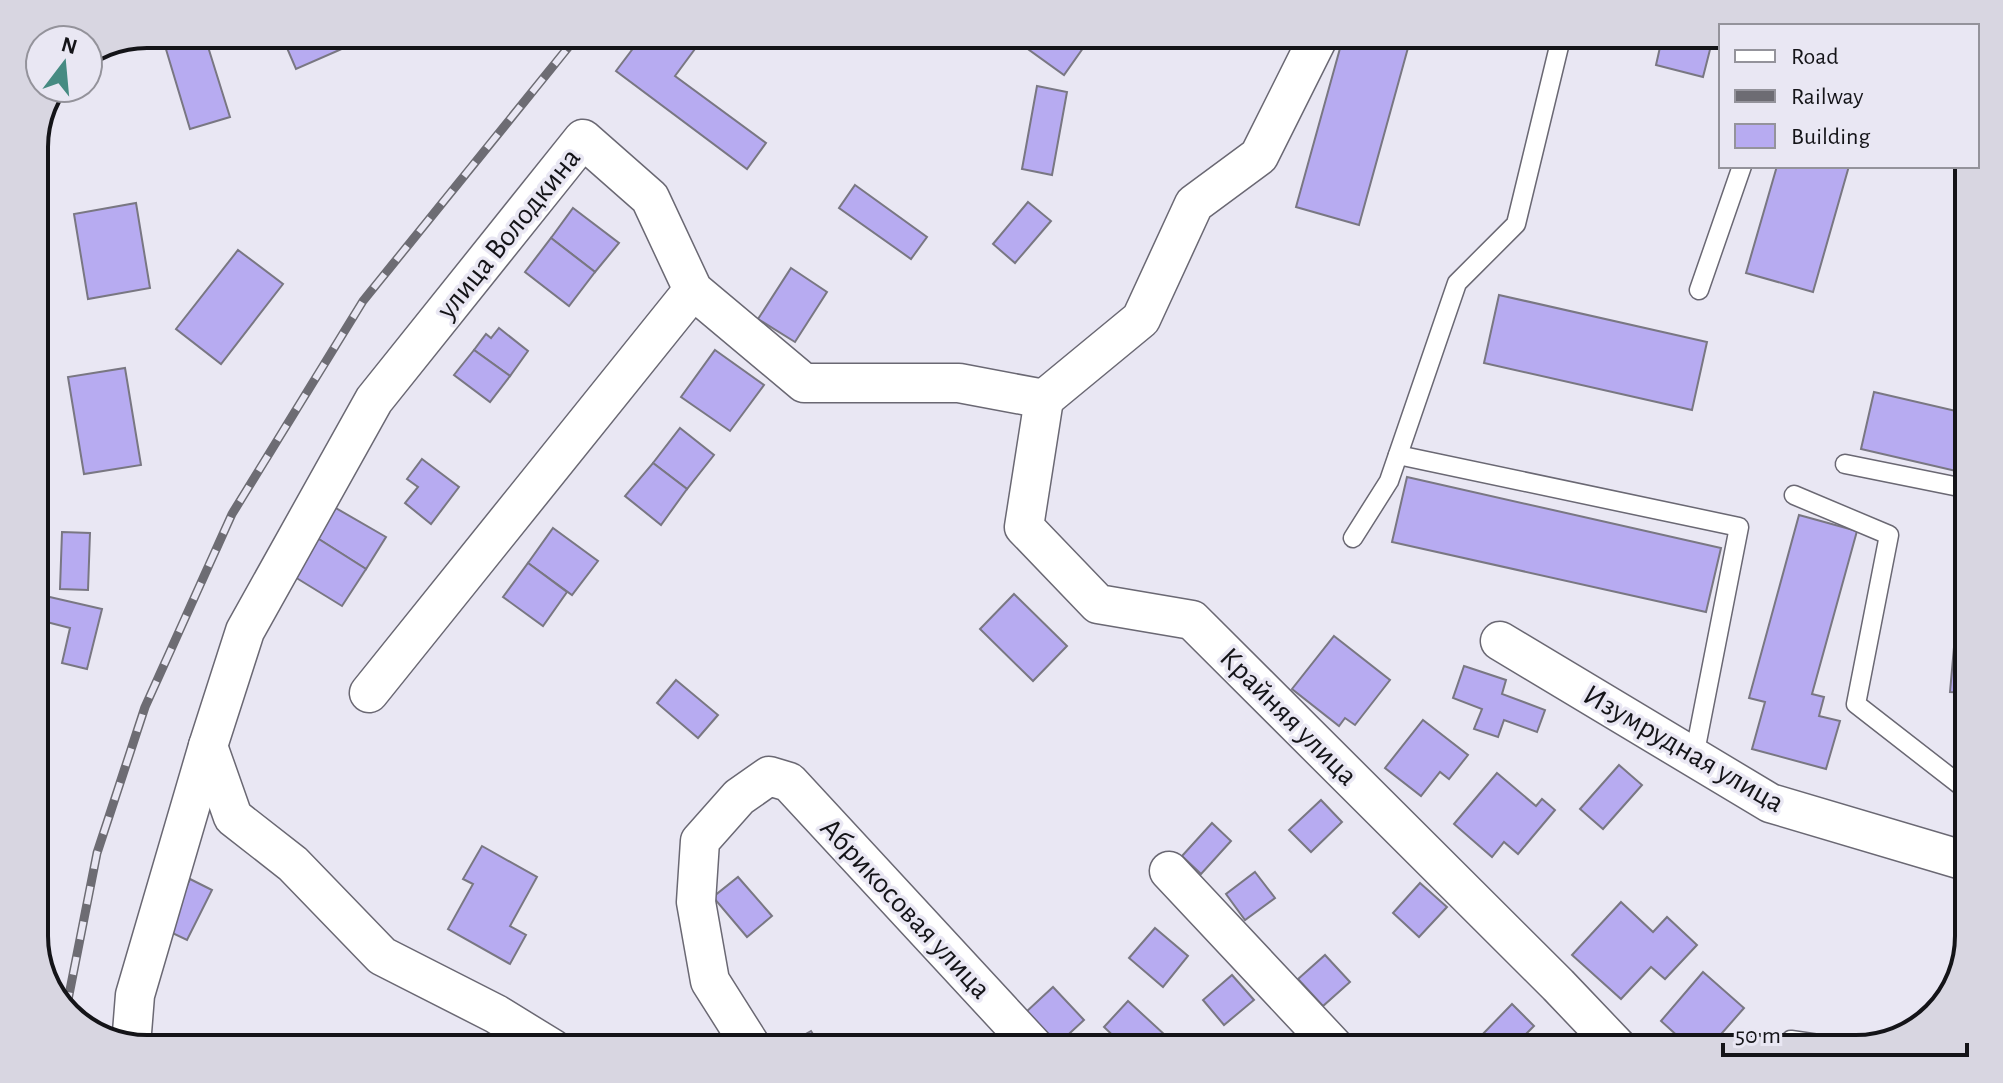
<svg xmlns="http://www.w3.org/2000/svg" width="2003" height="1083" font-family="'Alegreya Sans',sans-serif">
  <rect width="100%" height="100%" fill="#e9e7f3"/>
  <!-- building -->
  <g fill="#b7abf1" stroke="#797782" stroke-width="2">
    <polygon points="204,34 230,117 190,129 165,46"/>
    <polygon points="281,34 376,34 296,69"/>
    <polygon points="644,34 706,34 675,76 766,143 747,169 616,71"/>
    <polygon points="958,34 981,34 973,45"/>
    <polygon points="1007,34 1093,34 1064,75"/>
    <polygon points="1344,34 1399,34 1411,37 1359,225 1296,207"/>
    <polygon points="1663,34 1714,34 1703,77 1656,65"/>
    <polygon points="1037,86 1067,92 1052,175 1022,169"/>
    <polygon points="1777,166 1849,166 1813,292 1746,273"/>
    <polygon points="855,185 927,237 911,259 839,208"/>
    <polygon points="1028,202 1051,221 1015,263 993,244"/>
    <polygon points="136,203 150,288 88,299 74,214"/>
    <polygon points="573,208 619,243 595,272 551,238"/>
    <polygon points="551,238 595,272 569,306 525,272"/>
    <polygon points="238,250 283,284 221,364 176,329"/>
    <polygon points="791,268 827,292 795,342 758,319"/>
    <polygon points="1499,295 1707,342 1692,410 1484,363"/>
    <polygon points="499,328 528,351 510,376 474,350 486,334 491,338"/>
    <polygon points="474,350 510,376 490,402 454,375"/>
    <polygon points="715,350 764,385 730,431 681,397"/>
    <polygon points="125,368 141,465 84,474 68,377"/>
    <polygon points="1874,392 1969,414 1969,474 1861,449"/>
    <polygon points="680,428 714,455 687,489 653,463"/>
    <polygon points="422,459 459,487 431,524 405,503 418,487 407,479"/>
    <polygon points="653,463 687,489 661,525 625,496"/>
    <polygon points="1407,477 1721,548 1706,612 1392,542"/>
    <polygon points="334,507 386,537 366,569 314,536"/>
    <polygon points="1799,515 1857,531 1812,694 1824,697 1819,716 1840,721 1826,769 1752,749 1765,702 1749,698"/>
    <polygon points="553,528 598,561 572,595 528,563"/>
    <polygon points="62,532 90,533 88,590 60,589"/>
    <polygon points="314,536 366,569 342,606 290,574"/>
    <polygon points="528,563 567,592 543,626 503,597"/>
    <polygon points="1959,591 1969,592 1969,693 1950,692"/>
    <polygon points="1014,594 1067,646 1033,681 980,629"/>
    <polygon points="41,595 102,609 87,669 62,663 70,628 35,619"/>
    <polygon points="1334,636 1390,680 1355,725 1345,718 1339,726 1292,689"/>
    <polygon points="1464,666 1506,680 1502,694 1545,710 1537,732 1504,720 1498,737 1474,729 1482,709 1453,698"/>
    <polygon points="676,680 718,715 698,738 657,703"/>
    <polygon points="1423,720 1468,755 1449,779 1440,772 1421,796 1385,768"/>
    <polygon points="1619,765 1642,785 1603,829 1580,809"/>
    <polygon points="1497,773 1536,806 1542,799 1555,810 1518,854 1504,842 1492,857 1454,824"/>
    <polygon points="1321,800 1342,822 1311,852 1289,830"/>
    <polygon points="1212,823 1231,841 1201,874 1182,856"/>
    <polygon points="482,846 537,877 510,926 526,935 510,964 448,929 473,884 463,879"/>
    <polygon points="1255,872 1275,898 1245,920 1226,894"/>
    <polygon points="738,877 772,916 747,937 713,897"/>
    <polygon points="190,879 212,890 187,940 166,930"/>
    <polygon points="1420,883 1447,907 1419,937 1393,913"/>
    <polygon points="1621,902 1653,932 1667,917 1697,945 1665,979 1651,967 1621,999 1572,955"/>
    <polygon points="1155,928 1188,956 1163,987 1129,958"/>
    <polygon points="1325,955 1350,982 1323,1006 1298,979"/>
    <polygon points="1703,972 1744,1008 1708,1049 1692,1049 1661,1021"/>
    <polygon points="1232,975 1254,1000 1224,1025 1203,1000"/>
    <polygon points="1053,987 1084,1020 1057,1045 1026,1012"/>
    <polygon points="1128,1001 1165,1035 1152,1049 1127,1049 1104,1027"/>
    <polygon points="1512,1004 1534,1026 1511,1049 1486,1049 1477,1040"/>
    <polygon points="811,1031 822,1049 779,1049"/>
    <polygon points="1292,1035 1305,1049 1276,1049"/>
    <polygon points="1408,1038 1418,1049 1397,1049"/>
  </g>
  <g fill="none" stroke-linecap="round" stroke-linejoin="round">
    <!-- lane casing -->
    <g stroke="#6a6873" stroke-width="21">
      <g id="lane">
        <polyline points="1699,290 1742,166"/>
        <polyline points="1398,455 1739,527 1694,757"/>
        <polyline points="1845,464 1969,489"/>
        <polyline points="1794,495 1889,535 1856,704 1969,792"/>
        <polyline points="1353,538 1389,481 1457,283 1516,224 1562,34"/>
        <polyline points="1786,1049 1791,1040 1853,1049"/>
      </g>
    </g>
    <!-- street casing -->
    <g stroke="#6a6873" stroke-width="41">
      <g id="street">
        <polyline points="1044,399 1024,527 1098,604 1192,620 1558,985 1619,1049"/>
        <polyline points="1044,399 1141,319 1194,204 1259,156 1320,34"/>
        <polyline points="1500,641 1770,803 1969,862"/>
        <polyline points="369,693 693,290"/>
        <polyline points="208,746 233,817 293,864 382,956 496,1014 553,1049"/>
        <polyline points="1169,871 1336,1049"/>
        <polyline points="131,1045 135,995 208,746 245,631 374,400 583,139 650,198 693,290 804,383 959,383 1044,399"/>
        <polyline points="753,1049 710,981 696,902 700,841 739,797 769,776 789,782 1036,1049"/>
      </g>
    </g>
    <!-- lane -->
    <use href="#lane" stroke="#fff" stroke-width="18"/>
    <!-- street -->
    <use href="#street" stroke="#fff" stroke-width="38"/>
    <!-- rail casing -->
    <g stroke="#6d6c73" stroke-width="9">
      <polyline id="rail" points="66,1010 97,853 145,707 232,514 363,301 579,34"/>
    </g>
    <!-- rail -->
    <use href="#rail" stroke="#e9e7f3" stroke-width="6" stroke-dasharray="18" stroke-linecap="butt"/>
  </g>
  <g text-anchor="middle" stroke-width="7" stroke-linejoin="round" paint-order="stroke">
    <!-- street labels -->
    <g font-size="30" fill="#141418" stroke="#e9e7f3">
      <text transform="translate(508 233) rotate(-51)" y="10">улица Володкина</text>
      <text transform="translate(1289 716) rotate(45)" y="10">Крайняя улица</text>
      <text transform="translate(1684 748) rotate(30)" y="10">Изумрудная улица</text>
      <text transform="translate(906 908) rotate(47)" y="10">Абрикосовая улица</text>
    </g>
  </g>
  <!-- crop -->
  <path d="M0 0H2003V1083H0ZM147 48H1856A99 99 0 0 1 1955 147V936A99 99 0 0 1 1856 1035H147A99 99 0 0 1 48 936V147A99 99 0 0 1 147 48Z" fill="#d8d6e1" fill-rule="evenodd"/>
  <path fill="none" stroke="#141418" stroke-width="4" d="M147 48H1856A99 99 0 0 1 1955 147V936A99 99 0 0 1 1856 1035H147A99 99 0 0 1 48 936V147A99 99 0 0 1 147 48Z"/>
  <!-- legend -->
  <rect x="1719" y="24" width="260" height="144" fill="#e9e7f3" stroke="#94939b" stroke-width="2"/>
  <rect x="1735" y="50" width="40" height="12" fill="#ffffff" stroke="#94939b" stroke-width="2"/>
  <text x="1791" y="64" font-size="24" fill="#141418">Road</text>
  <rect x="1735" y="90" width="40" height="12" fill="#6d6c73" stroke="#94939b" stroke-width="2"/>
  <text x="1791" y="104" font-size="24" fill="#141418">Railway</text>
  <rect x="1735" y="124" width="40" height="24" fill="#b7abf1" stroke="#94939b" stroke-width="2"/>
  <text x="1791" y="144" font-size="24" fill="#141418">Building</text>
  <!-- north arrow -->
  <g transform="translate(64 64) rotate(16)"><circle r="38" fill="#e9e7f3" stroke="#94939b" stroke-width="2"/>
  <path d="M0-6L14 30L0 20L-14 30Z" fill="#468b82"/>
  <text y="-12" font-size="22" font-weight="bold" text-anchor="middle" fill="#141418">N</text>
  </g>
  <!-- scale -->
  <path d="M1723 1043v12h244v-12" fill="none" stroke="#141418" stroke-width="4"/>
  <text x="1735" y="1043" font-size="24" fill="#141418" stroke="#e9e7f3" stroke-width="6" paint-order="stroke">50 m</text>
</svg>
